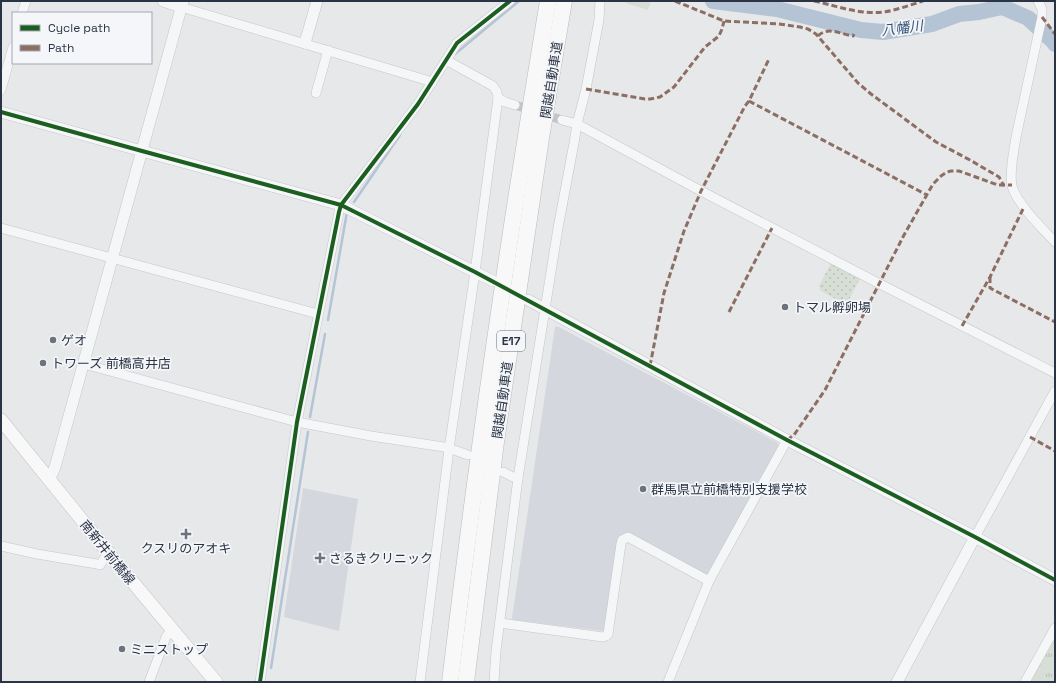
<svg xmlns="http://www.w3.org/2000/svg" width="1056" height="683" font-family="'Space Grotesk','Noto Sans JP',sans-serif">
  <defs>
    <pattern id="grass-tufts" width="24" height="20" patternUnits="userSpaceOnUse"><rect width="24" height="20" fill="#d6ded6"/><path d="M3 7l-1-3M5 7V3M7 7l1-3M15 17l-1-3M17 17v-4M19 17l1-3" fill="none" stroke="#b8bfb9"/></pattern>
    <pattern id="garden-dots" width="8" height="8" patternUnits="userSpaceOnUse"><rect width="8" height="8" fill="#d6ded6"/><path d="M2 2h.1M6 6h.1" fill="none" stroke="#b8bfb9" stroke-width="1.8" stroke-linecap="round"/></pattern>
  </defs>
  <rect width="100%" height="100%" fill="#e6e8ea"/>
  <!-- built -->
  <g fill="#d4d7dd">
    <polygon points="557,326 778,443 778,446 710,574 705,575 629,532 618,537 605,628 603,631 513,620 512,618 555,327"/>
    <polygon points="303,488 358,499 339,631 284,617"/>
  </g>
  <!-- grass -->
  <g fill="url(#grass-tufts)">
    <polygon points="621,1 651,1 648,10"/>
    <polygon points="1055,634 1055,682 1029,682"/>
  </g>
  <!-- garden -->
  <polygon fill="url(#garden-dots)" points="831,263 860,278 848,302 843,303 821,291 819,286"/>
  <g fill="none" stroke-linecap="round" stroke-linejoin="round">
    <!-- stream -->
    <g stroke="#b4c4d5" stroke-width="2.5">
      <polyline points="455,54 519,1"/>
      <polyline points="354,202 400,135"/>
      <polyline points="328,320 347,212"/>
      <polyline points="310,417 325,334"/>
      <polyline points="271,668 308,432"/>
    </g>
    <!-- river -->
    <polyline stroke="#b4c4d5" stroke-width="16" points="713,1 777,9 861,30 883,32 932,24 959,14 979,12 1002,7 1028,18 1052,40 1055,44"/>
    <!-- minor-tunnel -->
    <polyline stroke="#c1c4c9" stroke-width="9" stroke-dasharray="9 4.5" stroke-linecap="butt" points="515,105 562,120"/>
    <!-- minor casing -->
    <g stroke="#c4c6c8" stroke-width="10">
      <g id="minor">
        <path d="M1038 1 1042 9V17L1016 137C1014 151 1009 172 1012 186 1017 204 1042 228 1055 242"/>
        <polyline points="181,7 426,80 432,83"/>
        <polyline points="22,13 26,1"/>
        <polyline points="1,90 13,47"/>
        <polyline points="316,93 328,50"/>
        <polyline points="498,98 505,102 515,105"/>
        <polyline points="562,120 577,124 701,191 880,284 1055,373"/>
        <polyline points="1,228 318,314"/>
        <polyline points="84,364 297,422 371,436 444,447 457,451 468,455"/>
        <polyline points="503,472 513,477 518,478"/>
        <polyline points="975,537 1055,391"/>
        <polyline points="1,546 37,554 97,564 100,565 104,559 111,556"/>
        <polyline points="500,623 603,637 606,636 608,634 621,544 622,540 628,537 709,581"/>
        <polyline points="149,682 166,637 172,629"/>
        <polyline points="260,682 297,422 339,212 341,205 418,104 457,43 510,1"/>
        <polyline points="420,682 449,449 475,272 498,98 497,92 493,86 446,60"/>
        <polyline points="494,682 496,651 518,478 558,228 574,143 577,124 586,89 599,20 600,1"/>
        <polyline points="668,682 709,581 787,440"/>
        <polyline points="1025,682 1055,628"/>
      </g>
    </g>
    <!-- tertiary casing -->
    <g stroke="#c4c6c8" stroke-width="12">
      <g id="tertiary">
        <polyline points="163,1 181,7"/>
        <polyline points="305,43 317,1"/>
        <polyline points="1,112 142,151 341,205 493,281"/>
        <polyline points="528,300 787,440 975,537 1055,580"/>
        <polyline points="48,478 51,476 55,467 183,1"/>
        <polyline points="897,682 975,537"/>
      </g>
    </g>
    <!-- secondary casing -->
    <g stroke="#c4c6c8" stroke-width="14">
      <polyline id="secondary" points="1,420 111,556 216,682"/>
    </g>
    <!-- motorway casing -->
    <g stroke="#b8bbbf" stroke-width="17">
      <g id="motorway">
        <path d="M450 682C477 454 510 227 548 1"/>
        <polyline points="466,682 496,442 541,138 564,1"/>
      </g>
    </g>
    <!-- minor -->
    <use href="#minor" stroke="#f5f6f7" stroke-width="9"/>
    <!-- tertiary -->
    <use href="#tertiary" stroke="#f5f6f7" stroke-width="11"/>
    <!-- secondary -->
    <use href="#secondary" stroke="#f8f8f8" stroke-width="13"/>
    <!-- motorway -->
    <use href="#motorway" stroke="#f8f8f8" stroke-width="16"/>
    <!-- quiet -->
    <g stroke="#8d6e63" stroke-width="3" stroke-dasharray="6 3" stroke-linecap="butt">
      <polyline points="675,1 724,21 779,24 800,27 808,29 816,34 858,83 871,94 936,142 970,160 999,177 1004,186"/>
      <path d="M814 1C837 6 860 15 884 12 897 10 910 5 923 1"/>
      <polyline points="1042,17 1055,34"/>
      <path d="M818 36C828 26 840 34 853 36L854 34"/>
      <polyline points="586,89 645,99 650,99 660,97 674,87 705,47 719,36 722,29 724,21"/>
      <polyline points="749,101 927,195"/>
      <polyline points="990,277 990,288 1055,322"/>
      <polyline points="729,312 772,228"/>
      <polyline points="962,326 990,277 1024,207"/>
      <polyline points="650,366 664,293 684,231 701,191 745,106 749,101 769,59"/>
      <polyline points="1030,437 1055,451"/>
      <polyline points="787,440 794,435 825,390 904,235 933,184 941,176 947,172 951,171 959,171 998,185 1012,185"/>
    </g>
    <!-- cycleway casing -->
    <g stroke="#f4f6f9" stroke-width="6">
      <g id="cycleway">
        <polyline points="1,112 142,151 341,205 475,272 787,440 975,537 1055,580"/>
        <polyline points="260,682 297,422 339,212 341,205 418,104 457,43 510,1"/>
      </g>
    </g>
    <!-- cycleway -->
    <use href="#cycleway" stroke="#1b5e20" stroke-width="4"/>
  </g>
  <!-- markers -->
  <g fill="#6c737f" stroke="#f4f6f9" stroke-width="1.5">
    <circle cx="785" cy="307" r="4"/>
    <circle cx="53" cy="340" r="4"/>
    <circle cx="43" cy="363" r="4"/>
    <circle cx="643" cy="489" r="4"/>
    <path d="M184 528h4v4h4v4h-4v4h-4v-4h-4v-4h4z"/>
    <path d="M318 552h4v4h4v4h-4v4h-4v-4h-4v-4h4z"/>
    <circle cx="122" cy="649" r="4"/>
  </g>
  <g text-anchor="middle" stroke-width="3.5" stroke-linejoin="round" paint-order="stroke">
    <!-- shield labels -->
    <rect fill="#f4f6f9" stroke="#676e7b" stroke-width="1" x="497" y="331" width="28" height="20" rx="3"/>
    <g font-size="12" font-weight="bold" fill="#2b3445">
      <text x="511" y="345">E17</text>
    </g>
    <!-- street labels -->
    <g font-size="13" fill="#2b3445" stroke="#f4f6f9">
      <text transform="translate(551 80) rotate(-81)" y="5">関越自動車道</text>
      <text transform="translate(502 400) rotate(-82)" y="5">関越自動車道</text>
      <text transform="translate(108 552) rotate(51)" y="5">南新井前橋線</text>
    </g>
    <!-- poi labels -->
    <g font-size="13" fill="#2b3445" stroke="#f4f6f9" text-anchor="start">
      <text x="793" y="312">トマル孵卵場</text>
      <text x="61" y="345">ゲオ</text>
      <text x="51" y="368">トワーズ 前橋高井店</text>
      <text x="651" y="494">群馬県立前橋特別支援学校</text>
      <text x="186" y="553" text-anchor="middle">クスリのアオキ</text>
      <text x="329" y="563">さるきクリニック</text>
      <text x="130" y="654">ミニストップ</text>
    </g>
    <!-- water labels -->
    <g font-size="14" font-style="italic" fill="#34527a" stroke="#f4f6f9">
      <text transform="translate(902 28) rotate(-7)" y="5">八幡川</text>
    </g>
  </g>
  <!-- border -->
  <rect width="1056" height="683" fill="none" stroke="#2b3445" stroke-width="4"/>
  <!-- legend -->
  <rect x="12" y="12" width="140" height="52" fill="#f4f6f9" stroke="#a4a8b1"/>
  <rect x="20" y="25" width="20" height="6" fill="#1b5e20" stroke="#a4a8b1"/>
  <text x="48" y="32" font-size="12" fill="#2b3445">Cycle path</text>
  <rect x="20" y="45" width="20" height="6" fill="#8d6e63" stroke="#a4a8b1"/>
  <text x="48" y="52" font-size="12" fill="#2b3445">Path</text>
</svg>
